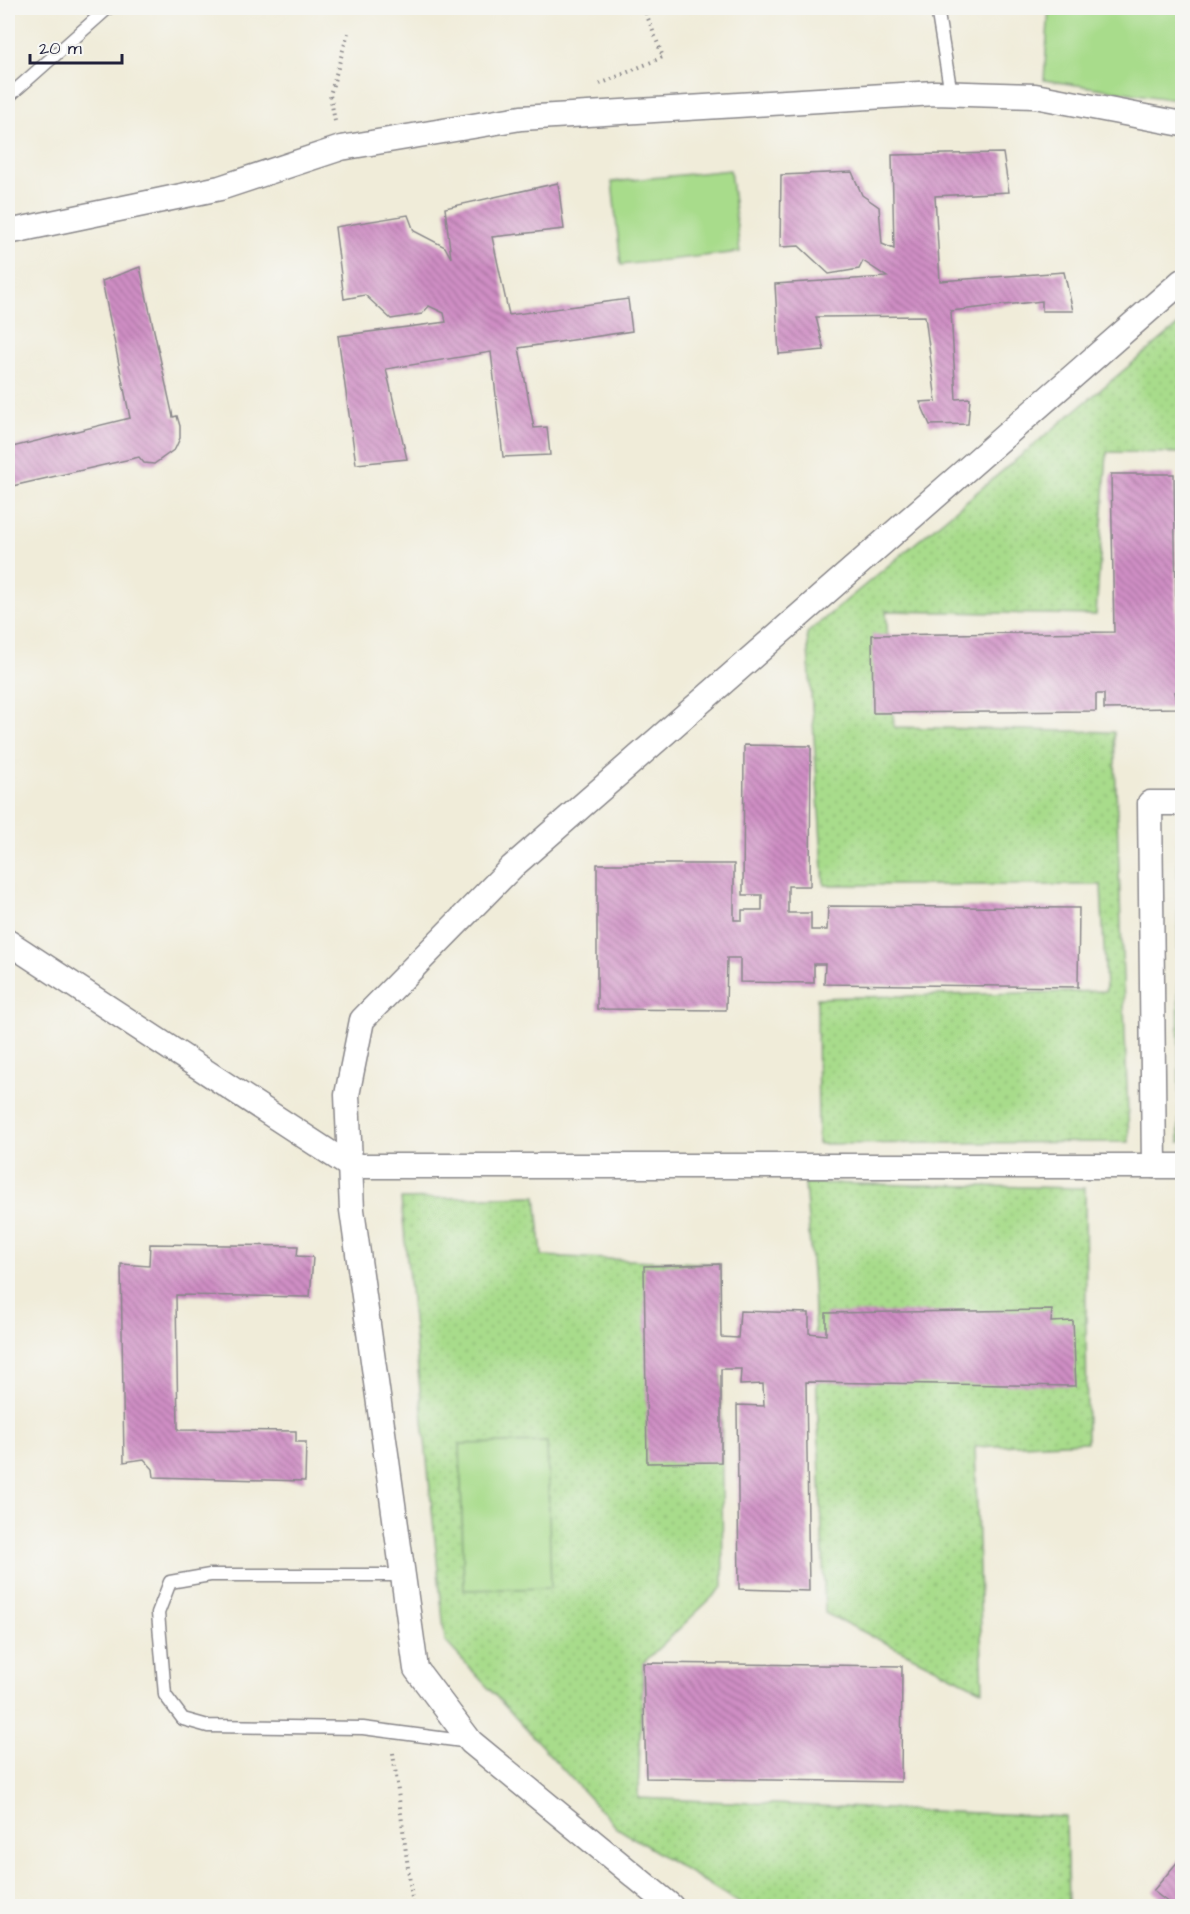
<svg xmlns="http://www.w3.org/2000/svg" width="1190" height="1914" font-family="'Architects Daughter',sans-serif">
  <defs>
    <pattern id="green-dots" width="8" height="8" patternUnits="userSpaceOnUse" patternTransform="scale(1.5)"><rect width="8" height="8" fill="#a8dc8b"/><path d="M2 2h.1M6 6h.1" fill="none" stroke="#90bc79" stroke-width="1.8" stroke-linecap="round"/></pattern>
    <pattern id="building-back-hatch" width="6" height="6" patternUnits="userSpaceOnUse" patternTransform="scale(1.5)"><rect width="6" height="6" fill="#cf8ec4"/><path d="M-1 5l2 2M0 0l6 6M5-1l2 2" fill="none" stroke="#a874a0"/></pattern>
  </defs>
  <rect width="100%" height="100%" fill="#f6f6f2"/>
  <filter id="ink" filterUnits="userSpaceOnUse"><feTurbulence type="fractalNoise" baseFrequency=".0167" numOctaves="2"/><feDisplacementMap in="SourceGraphic" scale="12" xChannelSelector="R" yChannelSelector="G"/><feConvolveMatrix kernelMatrix="1 2 1 2 8 2 1 2 1" color-interpolation-filters="sRGB"/></filter>
  <filter id="wash" filterUnits="userSpaceOnUse"><feTurbulence type="fractalNoise" baseFrequency=".008" numOctaves="4" result="noise"/><feDisplacementMap in="SourceGraphic" scale="24" xChannelSelector="R" yChannelSelector="G"/><feGaussianBlur stdDeviation="1.35" result="paint"/><feColorMatrix in="noise" values="0 0 0 0 0 0 0 0 0 0 0 0 0 0 0 0 0 1.4 0 .05"/><feComposite in="paint" operator="in"/></filter>
  <g filter="url(#wash)">
    <rect width="100%" height="100%" fill="#f0ecd9"/>
    <!-- green -->
    <g fill="url(#green-dots)" stroke="#657f63" stroke-width="1.5">
      <polygon points="1182,322 1182,453 1107,452 1096,615 886,611 894,727 1114,732 1129,1142 818,1144 817,998 1106,991 1101,885 824,885 807,633"/>
      <polygon points="1178,841 1182,841 1182,1142 1179,1142"/>
      <polygon points="805,1183 1085,1188 1087,1442 975,1447 983,1691 825,1613 813,1286"/>
      <polygon points="536,1196 542,1256 720,1264 723,1587 643,1663 638,1798 1066,1817 1068,1906 744,1906 617,1828 445,1641 401,1199"/>
    </g>
    <!-- pitch -->
    <g fill="#a8dc8b" stroke="#657f63" stroke-width="1.5">
      <polygon points="1049,8 1182,8 1182,101 1044,80"/>
      <polygon points="730,170 740,252 621,265 612,182"/>
      <polygon points="547,1442 551,1588 464,1590 460,1444"/>
    </g>
    <g id="blocks">
      <!-- building -->
      <g fill="url(#building-back-hatch)">
        <polygon points="1003,153 1009,192 935,196 940,281 1064,272 1073,311 1042,311 1042,301 951,311 956,399 970,398 968,424 930,425 920,402 936,401 925,316 816,317 824,350 779,354 775,284 887,277 863,261 859,269 829,274 799,246 780,247 781,175 852,172 862,195 879,207 882,244 894,249 892,155"/>
        <polygon points="558,183 564,229 492,237 509,315 628,299 632,331 519,348 534,428 547,427 550,455 503,457 491,352 386,369 407,459 356,464 338,336 446,322 444,313 429,306 422,314 391,319 365,295 344,299 335,227 408,215 414,231 445,247 451,258 445,208"/>
        <polygon points="140,267 173,417 177,416 180,426 180,438 175,449 154,464 144,463 139,457 8,487 8,448 130,418 102,281"/>
        <polygon points="1111,474 1174,474 1177,663 1182,663 1182,691 1175,692 1178,708 1104,709 1104,694 1096,694 1096,711 873,713 872,635 1114,632"/>
        <polygon points="744,745 811,746 810,886 788,886 788,913 811,913 811,930 827,930 828,906 1079,908 1078,987 824,984 825,964 814,964 814,983 740,982 740,958 727,958 726,1010 597,1009 597,864 734,864 734,920 742,920 742,910 762,910 762,895 743,895"/>
        <polygon points="150,1244 298,1246 297,1256 313,1257 310,1297 176,1295 178,1430 296,1431 296,1442 306,1442 305,1481 154,1477 153,1469 144,1459 124,1462 121,1264 149,1266"/>
        <polygon points="720,1264 721,1337 738,1338 740,1311 809,1313 809,1333 826,1335 826,1313 1052,1310 1051,1322 1073,1321 1076,1386 806,1382 809,1591 739,1589 737,1405 764,1406 763,1384 740,1385 741,1369 721,1369 721,1462 647,1463 644,1266"/>
        <polygon points="643,1663 902,1666 901,1782 646,1778"/>
        <polygon points="1179,1860 1182,1863 1182,1906 1173,1906 1153,1891"/>
      </g>
    </g>
  </g>
  <g filter="url(#ink)">
    <use href="#blocks" fill-opacity="0" stroke="#89878a" stroke-width="1.5"/>
    <g fill="none" stroke-linecap="round" stroke-linejoin="round">
      <!-- lane casing -->
      <g stroke="#89878a" stroke-width="15">
        <g id="lane">
          <polyline points="937,8 951,94"/>
          <polyline points="8,97 108,8"/>
          <polyline points="401,1575 210,1575 170,1582 158,1613 165,1695 183,1719 208,1726 363,1728 470,1742"/>
        </g>
      </g>
      <!-- street casing -->
      <g stroke="#89878a" stroke-width="27">
        <g id="street">
          <polyline points="8,232 220,188 341,148 521,118 935,93 1035,96 1182,124"/>
          <polyline points="8,942 350,1166 1182,1166"/>
          <polyline points="1154,1166 1150,803 1182,803"/>
          <polyline points="671,1906 471,1742 416,1669 352,1210 347,1095 362,1020 512,867 1182,281"/>
        </g>
      </g>
      <!-- path -->
      <g stroke="#89878a" stroke-width="4" stroke-dasharray="1.5 4.5" stroke-linecap="butt">
        <polyline points="600,84 663,57 644,8"/>
        <polyline points="335,121 330,95 348,33"/>
        <polyline points="393,1753 413,1906"/>
      </g>
      <!-- lane -->
      <use href="#lane" stroke="#fff" stroke-width="12"/>
      <!-- street -->
      <use href="#street" stroke="#fff" stroke-width="24"/>
    </g>
  </g>
  <!-- margin -->
  <rect width="1190" height="1914" fill="none" stroke="#f6f6f2" stroke-width="30"/>
  <!-- scale -->
  <path d="M30 54v9h92v-9" fill="none" stroke="#22223b" stroke-width="3"/>
  <text x="39" y="54" font-size="18" fill="#22223b" stroke="#f6f6f2" stroke-width="4.5" paint-order="stroke">20 m</text>
</svg>
